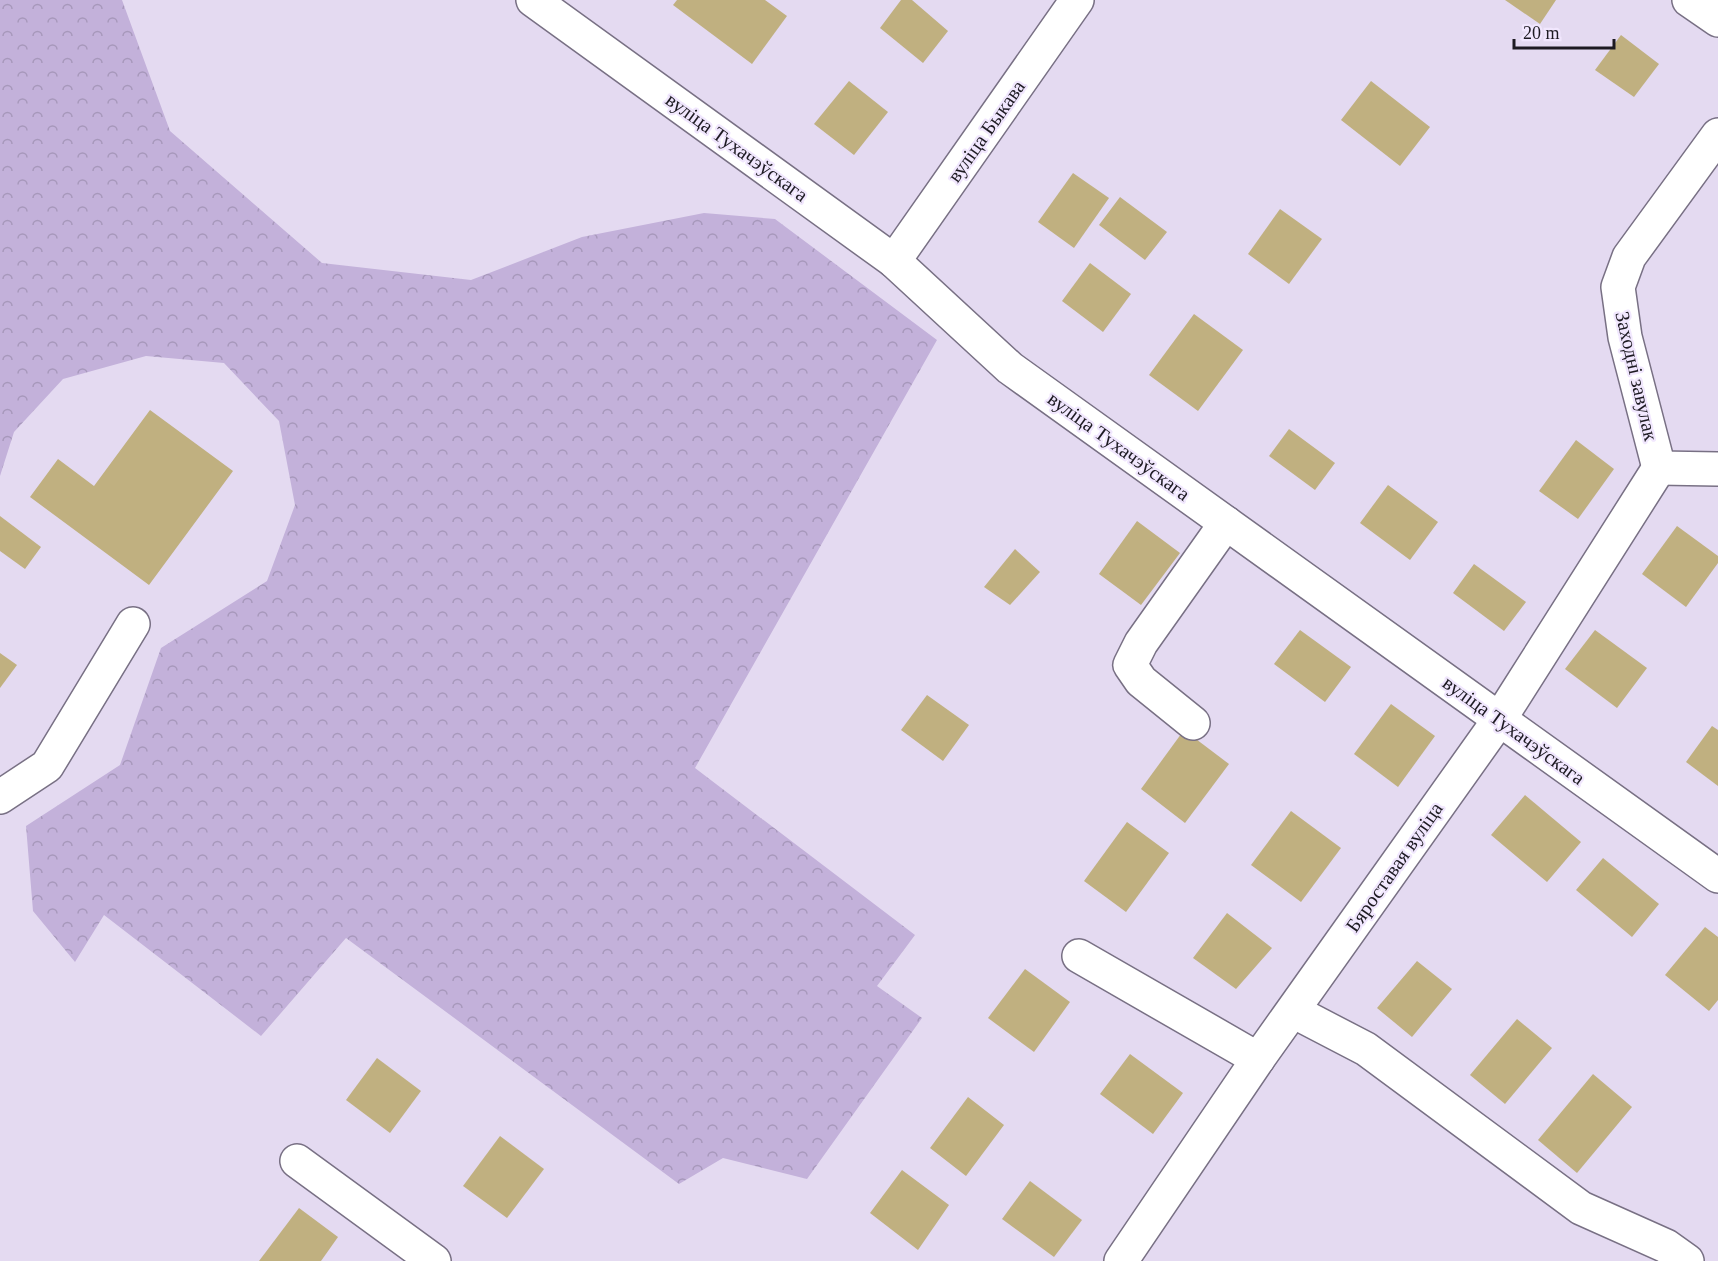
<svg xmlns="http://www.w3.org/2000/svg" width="1718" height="1261" font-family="'Times New Roman',serif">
  <defs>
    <pattern id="forest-crowns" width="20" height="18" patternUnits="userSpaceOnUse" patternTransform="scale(1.5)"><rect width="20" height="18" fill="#c3b1da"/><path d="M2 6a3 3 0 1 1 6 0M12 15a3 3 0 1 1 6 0" fill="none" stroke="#a798bb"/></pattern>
  </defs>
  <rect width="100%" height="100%" fill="#e4daf1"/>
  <!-- forest -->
  <polygon fill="url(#forest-crowns)" points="0,0 122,0 170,131 322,263 471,280 582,237 704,213 775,219 937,340 695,768 915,935 877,986 922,1018 807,1179 723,1158 679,1184 346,938 261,1036 104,915 75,962 33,911 26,826 120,765 161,648 267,581 295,505 279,421 224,363 146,356 63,379 14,432 0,476"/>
  <!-- building -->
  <g fill="#c0b080">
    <polygon points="677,0 765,0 787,16 752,64 673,5"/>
    <polygon points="901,0 912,0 948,31 923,63 880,28"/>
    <polygon points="1505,0 1556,0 1540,24"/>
    <polygon points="1621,35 1659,64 1634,97 1595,70"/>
    <polygon points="849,81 888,112 854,155 814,124"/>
    <polygon points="1371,81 1430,127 1400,166 1341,120"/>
    <polygon points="1073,173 1109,198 1074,248 1038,222"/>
    <polygon points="1120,197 1167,232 1145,260 1099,225"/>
    <polygon points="1280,209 1322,239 1289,284 1248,254"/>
    <polygon points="1090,263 1131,294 1103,332 1062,301"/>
    <polygon points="1194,314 1243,350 1198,411 1149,375"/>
    <polygon points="150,410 233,471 149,585 30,497 58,459 94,486"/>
    <polygon points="1289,429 1335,463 1315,490 1269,456"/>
    <polygon points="1576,440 1614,469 1578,519 1539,491"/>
    <polygon points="1388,485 1438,522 1410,560 1360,523"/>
    <polygon points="0,516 41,547 25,569 0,551"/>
    <polygon points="1137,521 1180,553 1141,605 1099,574"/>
    <polygon points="1677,526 1718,556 1718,563 1686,607 1642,574"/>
    <polygon points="1015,549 1040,572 1010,605 984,587"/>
    <polygon points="1474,564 1526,602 1504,631 1453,593"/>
    <polygon points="1300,630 1351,667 1325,702 1274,664"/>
    <polygon points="1595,630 1647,668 1617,708 1565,669"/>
    <polygon points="0,653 17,665 0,688"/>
    <polygon points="927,695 969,725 943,761 901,730"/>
    <polygon points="1391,704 1435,736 1398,787 1354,754"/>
    <polygon points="1712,726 1718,730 1718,786 1686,762"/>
    <polygon points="1184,730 1229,764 1185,823 1141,789"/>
    <polygon points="1525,795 1581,842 1547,882 1491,835"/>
    <polygon points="1291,811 1341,848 1301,902 1251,865"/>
    <polygon points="1127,822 1169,853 1126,912 1084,881"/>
    <polygon points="1603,858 1659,904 1632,937 1576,890"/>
    <polygon points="1227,913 1272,948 1236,989 1193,958"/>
    <polygon points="1705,927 1718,937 1718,1000 1709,1011 1665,975"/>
    <polygon points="1417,961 1452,989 1412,1037 1377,1008"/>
    <polygon points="1025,969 1070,1002 1034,1052 988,1018"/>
    <polygon points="1517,1019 1552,1048 1505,1104 1470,1075"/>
    <polygon points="1130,1054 1183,1093 1153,1134 1100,1094"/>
    <polygon points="377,1058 421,1091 390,1133 346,1100"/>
    <polygon points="1593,1074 1632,1107 1577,1173 1538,1140"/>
    <polygon points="968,1097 1004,1125 966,1176 930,1148"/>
    <polygon points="500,1136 544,1169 507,1218 463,1186"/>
    <polygon points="902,1170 949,1205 918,1250 870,1213"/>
    <polygon points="1030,1181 1082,1220 1054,1257 1002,1219"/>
    <polygon points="299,1208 338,1237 321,1261 259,1261"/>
  </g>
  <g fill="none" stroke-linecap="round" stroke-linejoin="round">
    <!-- minor casing -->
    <g stroke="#787084" stroke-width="36">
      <g id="minor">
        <polyline points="533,0 894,261 1010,368 1718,876"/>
        <polyline points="1689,0 1718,20"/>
        <polyline points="894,261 1077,0"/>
        <polyline points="1659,468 1625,337 1618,287 1629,257 1718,135"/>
        <polyline points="1659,468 1718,469"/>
        <polyline points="1193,723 1141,681 1130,665 1141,643 1226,523"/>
        <polyline points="0,797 47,766 133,624"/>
        <polyline points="1079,956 1258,1059"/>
        <polyline points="1293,1011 1366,1049 1581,1208 1666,1246 1687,1261"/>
        <polyline points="297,1161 434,1261"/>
        <polyline points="1121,1261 1258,1059 1499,720 1659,468"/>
      </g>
    </g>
    <!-- minor -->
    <use href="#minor" stroke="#fff" stroke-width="33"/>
  </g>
  <g text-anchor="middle" stroke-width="4.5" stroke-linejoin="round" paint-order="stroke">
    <!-- street labels -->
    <g font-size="20" fill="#1d1a22" stroke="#f1e7fe">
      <text transform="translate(986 131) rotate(-55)" y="7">вуліца Быкава</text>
      <text transform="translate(737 147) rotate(36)" y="7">вуліца Тухачэўскага</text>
      <text transform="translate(1637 376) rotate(77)" y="7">Заходні завулак</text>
      <text transform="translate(1119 446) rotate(36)" y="7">вуліца Тухачэўскага</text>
      <text transform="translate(1514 730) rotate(36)" y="7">вуліца Тухачэўскага</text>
      <text transform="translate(1394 867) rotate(-55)" y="7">Бяроставая вуліца</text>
    </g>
  </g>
  <!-- scale -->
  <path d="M1514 39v9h100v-9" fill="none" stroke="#1d1a22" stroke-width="3"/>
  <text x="1523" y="39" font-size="18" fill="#1d1a22" stroke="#f1e7fe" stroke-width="4.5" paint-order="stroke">20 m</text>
</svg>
